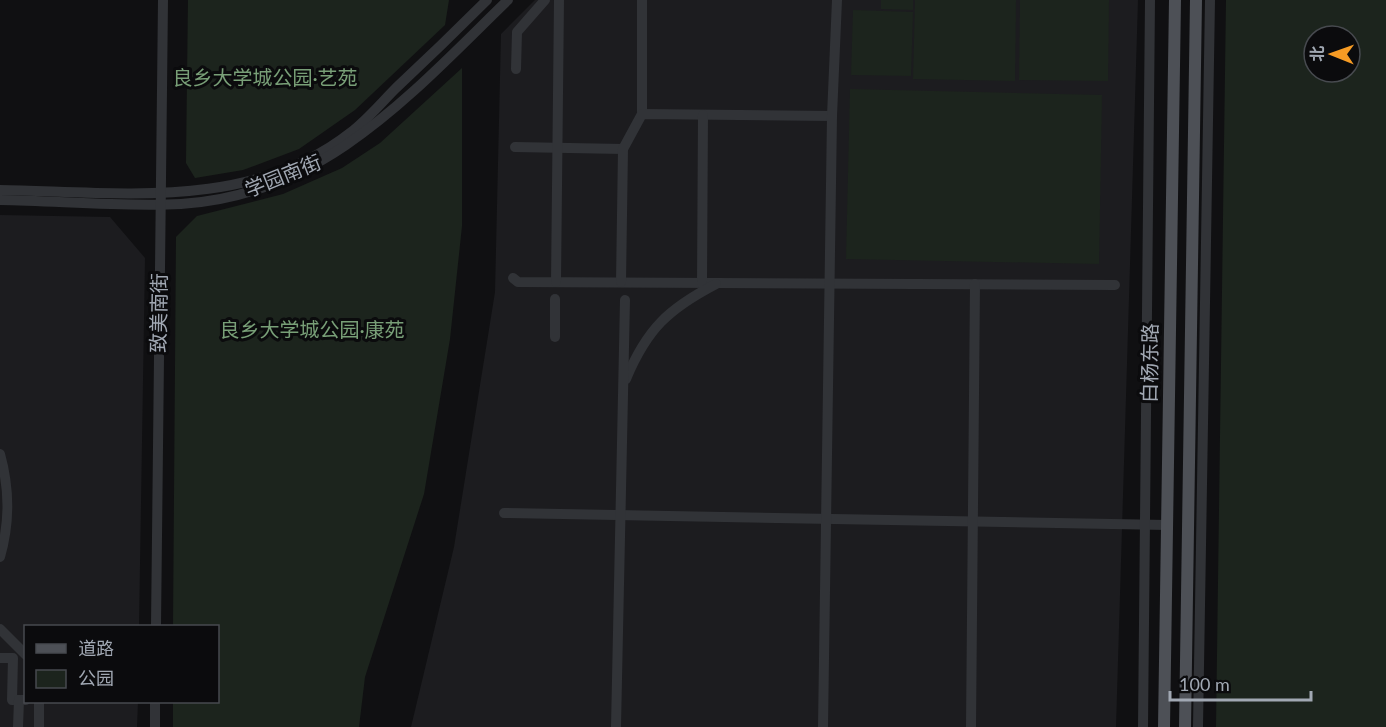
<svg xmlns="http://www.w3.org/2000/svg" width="1386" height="727" font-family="Lato,'Noto Sans SC',sans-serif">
  <rect width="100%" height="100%" fill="#101012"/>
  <!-- built -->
  <g fill="#1c1c1f">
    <polygon points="535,0 1138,0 1116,727 411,727 454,547 495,292 501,34"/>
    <polygon points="0,215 110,217 145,258 139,626 26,626 26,702 138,702 137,727 0,727"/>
  </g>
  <!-- green -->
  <g fill="#1c241d" fill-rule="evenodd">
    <polygon points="188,0 449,0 445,25 355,110 299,149 243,170 195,178 186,163"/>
    <polygon points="881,0 913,0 913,10 881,9"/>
    <polygon points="915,0 1016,0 1015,81 913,79"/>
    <polygon points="1020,0 1109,0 1108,81 1019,80"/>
    <path d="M1226 0H1386V727H1216ZM1314 36H1350V72H1314Z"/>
    <polygon points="853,10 913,12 911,76 851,75"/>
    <polygon points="462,68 462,226 450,339 424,494 365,677 359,727 173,727 173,702 218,702 218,626 173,626 176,237 197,216 283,194 342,168 380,143"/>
    <polygon points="850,89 1102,95 1099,264 846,259"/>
  </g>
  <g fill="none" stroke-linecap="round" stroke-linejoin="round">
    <!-- minor -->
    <g stroke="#313337" stroke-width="10">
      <polyline points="516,69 517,32 545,0"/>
      <polyline points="642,114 642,0"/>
      <polyline points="515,147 623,149"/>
      <path d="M0 190C118 192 251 211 350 133 367 120 381 103 396 88 427 59 457 30 487 0"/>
      <path d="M0 200C60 201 121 207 181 204 323 196 413 92 508 0"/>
      <polyline points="513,278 518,282 1115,285"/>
      <polyline points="556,282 559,0"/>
      <polyline points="621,282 623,149 642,114 832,116"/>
      <polyline points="702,283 703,115"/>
      <polyline points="555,337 555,299"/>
      <path d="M626 379C647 329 668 309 716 284"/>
      <path d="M0 454C10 490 10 522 0 557"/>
      <polyline points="504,513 1167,525"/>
      <polyline points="156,626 163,0"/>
      <polyline points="0,629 26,655"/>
      <polyline points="0,658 13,658 12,700 26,700"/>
      <polyline points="18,727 19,700"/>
      <polyline points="39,727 39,702"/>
      <polyline points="155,727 155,702"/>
      <polyline points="616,727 625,300"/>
      <polyline points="823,727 832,116 837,0"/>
      <polyline points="971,727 975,284"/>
      <polyline points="1143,727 1150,0"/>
      <polyline points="1198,727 1210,0"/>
    </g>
    <!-- major -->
    <g stroke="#4d5056" stroke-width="12">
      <polyline points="1164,727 1175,0"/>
      <polyline points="1185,727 1196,0"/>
    </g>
  </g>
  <g text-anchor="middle" stroke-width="6" stroke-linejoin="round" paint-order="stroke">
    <!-- park labels -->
    <g font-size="20" fill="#789f77" stroke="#0b0b0d">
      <text x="265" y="85">良乡大学城公园·艺苑</text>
      <text x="312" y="337">良乡大学城公园·康苑</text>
    </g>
    <!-- street labels -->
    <g font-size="20" fill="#a1a8b3" stroke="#0b0b0d">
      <text transform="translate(283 176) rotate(-22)" y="7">学园南街</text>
      <text transform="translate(159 313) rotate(-89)" y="7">致美南街</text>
      <text transform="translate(1150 363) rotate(-89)" y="7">白杨东路</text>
    </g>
  </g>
  <!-- legend -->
  <rect x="24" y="625" width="195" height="78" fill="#0b0b0d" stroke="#474a4f" stroke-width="1.5"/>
  <rect x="36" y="644" width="30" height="9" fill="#4d5056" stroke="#474a4f" stroke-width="1.5"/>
  <text x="78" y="655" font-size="18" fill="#a1a8b3">道路</text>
  <rect x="36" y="670" width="30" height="18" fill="#1c241d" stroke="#474a4f" stroke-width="1.5"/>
  <text x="78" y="685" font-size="18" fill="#a1a8b3">公园</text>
  <!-- north arrow -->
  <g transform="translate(1332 54) rotate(271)"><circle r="28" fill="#0b0b0d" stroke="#474a4f" stroke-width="1.5"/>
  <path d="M0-4.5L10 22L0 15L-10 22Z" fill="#f69b24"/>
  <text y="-9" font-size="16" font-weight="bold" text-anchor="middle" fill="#a1a8b3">北</text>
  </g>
  <!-- scale -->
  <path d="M1170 691v9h141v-9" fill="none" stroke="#a1a8b3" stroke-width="3"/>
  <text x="1179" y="691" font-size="18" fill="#a1a8b3" stroke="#0b0b0d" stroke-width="4.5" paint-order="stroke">100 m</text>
</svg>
